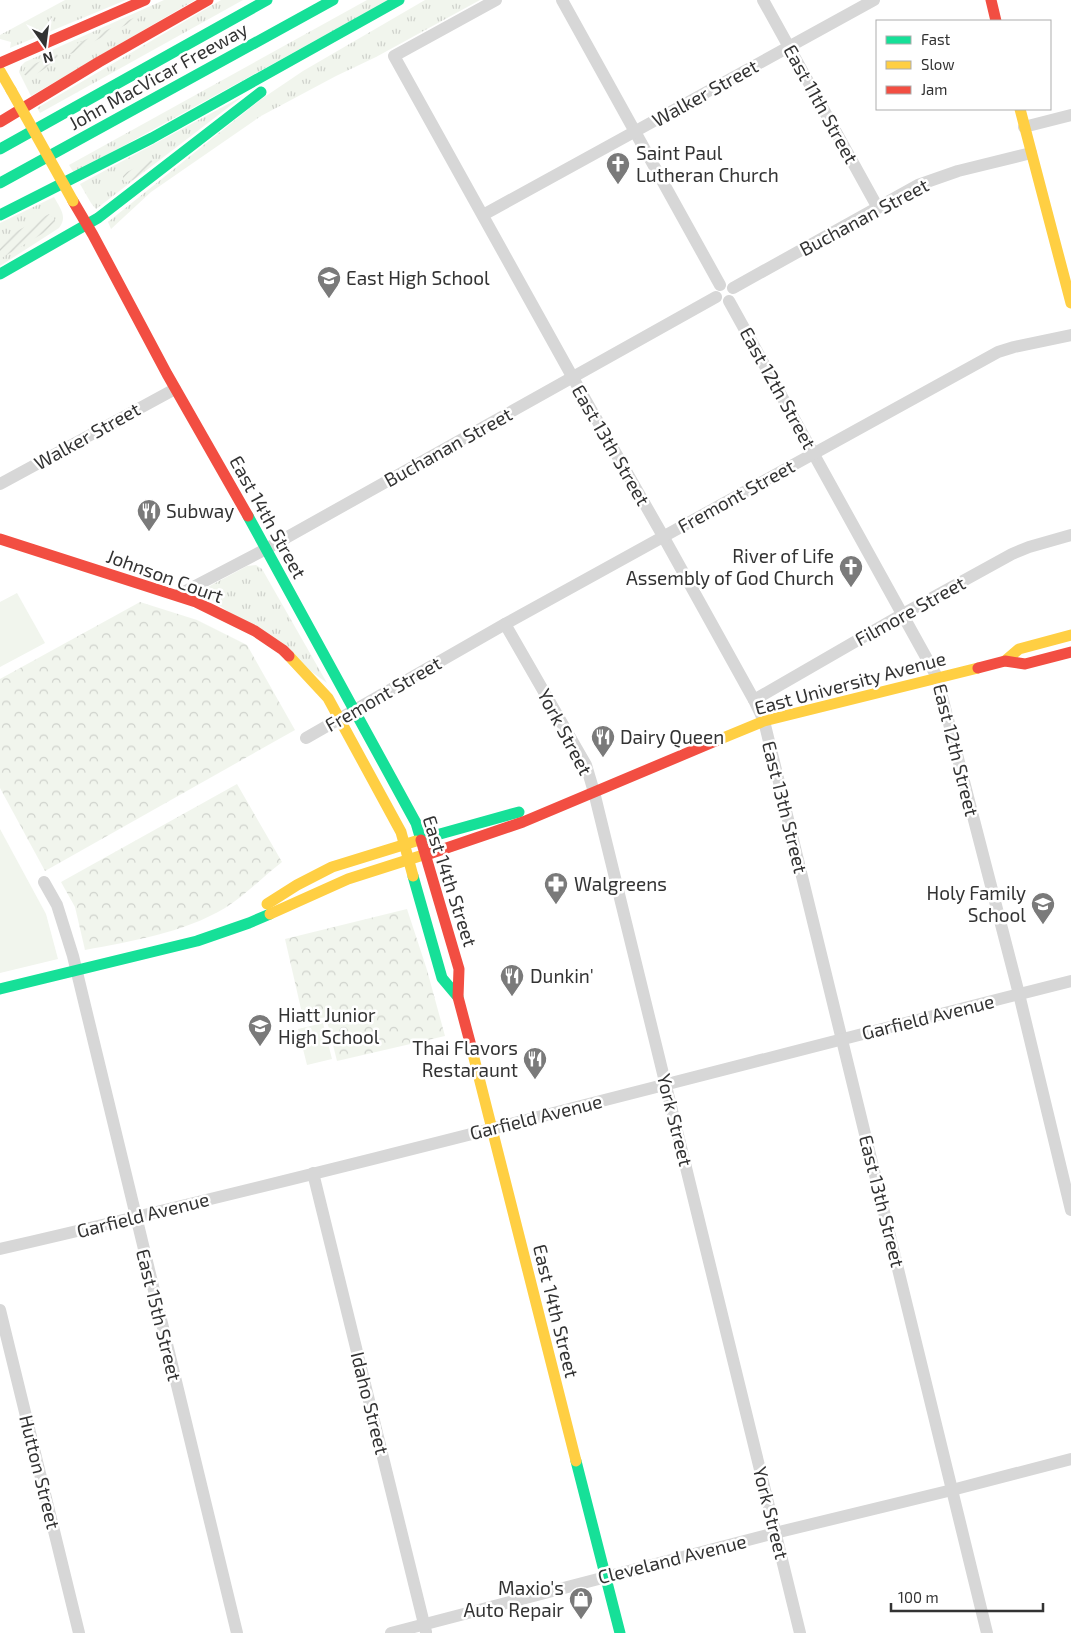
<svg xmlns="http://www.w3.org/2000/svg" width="1071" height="1633" font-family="'Exo 2',sans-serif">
  <defs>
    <pattern id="grass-tufts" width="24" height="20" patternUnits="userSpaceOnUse" patternTransform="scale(1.25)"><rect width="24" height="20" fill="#f1f5ed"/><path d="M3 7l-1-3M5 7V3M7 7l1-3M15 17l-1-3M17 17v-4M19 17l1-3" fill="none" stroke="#cfd2cc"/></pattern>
    <pattern id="forest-crowns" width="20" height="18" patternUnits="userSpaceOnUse" patternTransform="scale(1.25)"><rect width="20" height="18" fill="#f1f5ed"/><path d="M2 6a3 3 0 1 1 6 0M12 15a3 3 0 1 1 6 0" fill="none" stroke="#cfd2cc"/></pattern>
    <pattern id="garden-furrows" width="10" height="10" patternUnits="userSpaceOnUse" patternTransform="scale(1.25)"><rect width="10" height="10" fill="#f1f5ed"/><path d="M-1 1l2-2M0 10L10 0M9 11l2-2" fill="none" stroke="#cfd2cc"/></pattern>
  </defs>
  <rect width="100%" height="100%" fill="#fff"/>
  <!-- grass -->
  <g fill="url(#grass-tufts)">
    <polygon points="65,0 126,0 10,48 11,42 0,39 0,35"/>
    <polygon points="164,0 195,0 31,96 19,72 21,66 25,62"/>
    <polygon points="221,0 243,0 40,113 37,108"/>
    <polygon points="367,0 389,0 74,173 69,165"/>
    <polygon points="425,0 480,0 376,57 336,76 261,116 151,192 111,229 108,222 260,100 303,71"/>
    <polygon points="243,96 96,209 91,203 80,184"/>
    <path d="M54 197C60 208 68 217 59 228L0 266V223Z"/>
    <polygon points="256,565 262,569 327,683 205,595 206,588 247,566"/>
  </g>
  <!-- forest -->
  <g fill="url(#forest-crowns)">
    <polygon points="140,602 197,620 247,645 295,730 45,871 0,788 0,679"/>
    <path d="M237 784 282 862C264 876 244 896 225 908 183 933 132 941 85 950L75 907 61 882Z"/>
    <polygon points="407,909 427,970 445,1036 337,1061 326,1017 304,1022 285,939"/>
  </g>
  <!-- garden -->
  <g fill="url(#garden-furrows)">
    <polygon points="138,16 139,18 89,44 78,51 68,55 65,52 67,48"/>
    <polygon points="57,54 59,60 57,61 30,78 23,74 25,68"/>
    <polygon points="151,160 154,163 133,180 126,182 123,180 123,176 127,172"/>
    <polygon points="49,214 54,218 56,224 47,231 0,259 0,240"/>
  </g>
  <!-- pitch -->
  <g fill="#f1f5ed">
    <polygon points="17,593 45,643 0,667 0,602"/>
    <polygon points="0,829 46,914 58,959 0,973"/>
    <polygon points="323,1023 332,1059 307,1065 298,1029"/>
  </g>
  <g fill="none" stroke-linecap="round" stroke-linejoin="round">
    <!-- street -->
    <g stroke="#d7d7d7" stroke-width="12">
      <polyline points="496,0 394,56 573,378 663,536 754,700 764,721 987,1633"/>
      <polyline points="562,0 720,285"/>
      <polyline points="763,0 878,208"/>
      <polyline points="1024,127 1071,115"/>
      <polyline points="483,215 874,0"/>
      <polyline points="733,288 918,185 958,171 1031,153"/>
      <polyline points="729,301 937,677 1019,994 1071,1210"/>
      <polyline points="0,484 175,389"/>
      <polyline points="178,595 266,549 716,297"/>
      <polyline points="505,624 586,765 594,792 800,1633"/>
      <polyline points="754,700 903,614 1012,554 1029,547 1071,535"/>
      <polyline points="306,738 505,624 998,352 1014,347 1071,335"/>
      <polyline points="44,882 57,905 73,956 237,1633"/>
      <polyline points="313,1173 426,1632"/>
      <path d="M0 1249C359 1166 714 1071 1071 981"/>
      <polyline points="0,1310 79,1633"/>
      <polyline points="391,1633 775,1533 952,1490 1071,1459"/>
    </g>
    <!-- fast -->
    <g stroke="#16e098" stroke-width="11">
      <polyline points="0,149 267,0"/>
      <polyline points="0,183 333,0"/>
      <polyline points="0,215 152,138 399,0"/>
      <polyline points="0,274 98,218 261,92"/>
      <polyline points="248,516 416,823 421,840"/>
      <polyline points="422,839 519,812"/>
      <polyline points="413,876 442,978 458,997"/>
      <polyline points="0,989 197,941 249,923 270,914"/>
      <polyline points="576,1461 620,1633"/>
    </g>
    <!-- slow -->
    <g stroke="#ffcf43" stroke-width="11">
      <polyline points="0,71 11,90"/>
      <polyline points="1020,109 1071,303"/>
      <polyline points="289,656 328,698 401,832 413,876"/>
      <polyline points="1005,661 1019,649 1071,635"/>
      <polyline points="718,740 764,721 978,668"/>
      <polyline points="267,904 297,885 332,867 416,841"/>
      <polyline points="270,914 348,879 420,856"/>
      <polyline points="471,1046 576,1461"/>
    </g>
    <!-- jam -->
    <g stroke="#f24e42" stroke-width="11">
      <polyline points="991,0 996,21"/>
      <polyline points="0,63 145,0"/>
      <polyline points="0,122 99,62 208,0"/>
      <polyline points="73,201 93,235 167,374 248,516"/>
      <polyline points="0,539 196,602 255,631 283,650 289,656"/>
      <polyline points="978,668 1005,661 1025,664 1071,652"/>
      <polyline points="421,840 459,969 458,997 471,1046"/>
      <polyline points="426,855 523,822 718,740"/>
    </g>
    <!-- slow-bridge -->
    <polyline stroke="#ffcf43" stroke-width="11" points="11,90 73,201"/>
  </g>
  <!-- icons -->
  <defs>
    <g id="church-pin" transform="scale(1.25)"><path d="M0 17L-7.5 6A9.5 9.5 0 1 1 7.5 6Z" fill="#7a7a7a" stroke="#fff"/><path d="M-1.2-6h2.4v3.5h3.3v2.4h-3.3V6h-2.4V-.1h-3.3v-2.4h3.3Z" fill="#fff"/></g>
    <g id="school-pin" transform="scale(1.25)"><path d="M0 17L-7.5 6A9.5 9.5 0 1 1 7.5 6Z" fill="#7a7a7a" stroke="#fff"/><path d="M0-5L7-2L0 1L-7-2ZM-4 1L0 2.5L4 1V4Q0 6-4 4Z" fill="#fff"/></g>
    <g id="restaurant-pin" transform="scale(1.25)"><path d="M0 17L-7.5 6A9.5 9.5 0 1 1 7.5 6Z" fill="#7a7a7a" stroke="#fff"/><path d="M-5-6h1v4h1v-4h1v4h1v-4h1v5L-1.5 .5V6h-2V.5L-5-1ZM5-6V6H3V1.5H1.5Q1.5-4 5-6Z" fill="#fff"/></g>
    <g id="pharmacy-pin" transform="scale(1.25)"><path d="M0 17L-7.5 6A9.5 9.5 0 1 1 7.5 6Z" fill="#7a7a7a" stroke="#fff"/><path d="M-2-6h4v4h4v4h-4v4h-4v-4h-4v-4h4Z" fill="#fff"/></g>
    <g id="shop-pin" transform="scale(1.25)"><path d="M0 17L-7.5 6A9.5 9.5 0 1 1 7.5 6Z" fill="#7a7a7a" stroke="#fff"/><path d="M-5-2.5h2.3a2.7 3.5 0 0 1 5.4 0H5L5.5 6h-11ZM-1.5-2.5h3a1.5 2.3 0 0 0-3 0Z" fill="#fff"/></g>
  </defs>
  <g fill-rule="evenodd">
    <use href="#church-pin" x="618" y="164"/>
    <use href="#school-pin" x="329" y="278"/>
    <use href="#restaurant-pin" x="149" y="511"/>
    <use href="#church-pin" x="851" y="567"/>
    <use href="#restaurant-pin" x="603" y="737"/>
    <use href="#pharmacy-pin" x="556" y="884"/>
    <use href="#school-pin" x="1043" y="904"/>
    <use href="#restaurant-pin" x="512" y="976"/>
    <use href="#school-pin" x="260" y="1026"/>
    <use href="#restaurant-pin" x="535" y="1059"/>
    <use href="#shop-pin" x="581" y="1599"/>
  </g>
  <g text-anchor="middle" stroke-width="5" stroke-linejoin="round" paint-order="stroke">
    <!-- street labels -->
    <g font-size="19" fill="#333" stroke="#fff">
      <text transform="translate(158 76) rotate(-29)" y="7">John MacVicar Freeway</text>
      <text transform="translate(705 93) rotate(-29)" y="7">Walker Street</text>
      <text transform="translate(821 104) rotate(61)" y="7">East 11th Street</text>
      <text transform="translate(864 217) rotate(-28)" y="7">Buchanan Street</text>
      <text transform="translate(778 388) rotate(61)" y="7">East 12th Street</text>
      <text transform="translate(87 436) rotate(-29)" y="7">Walker Street</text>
      <text transform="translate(611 445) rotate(60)" y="7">East 13th Street</text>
      <text transform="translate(448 447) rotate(-29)" y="7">Buchanan Street</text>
      <text transform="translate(736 496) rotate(-29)" y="7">Fremont Street</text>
      <text transform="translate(268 517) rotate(61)" y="7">East 14th Street</text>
      <text transform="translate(165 576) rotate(20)" y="7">Johnson Court</text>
      <text transform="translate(910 611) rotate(-29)" y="7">Filmore Street</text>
      <text transform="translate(850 683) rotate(-15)" y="7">East University Avenue</text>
      <text transform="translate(383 694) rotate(-30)" y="7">Fremont Street</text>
      <text transform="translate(565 732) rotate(62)" y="7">York Street</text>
      <text transform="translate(956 750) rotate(76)" y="7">East 12th Street</text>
      <text transform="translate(785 807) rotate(76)" y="7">East 13th Street</text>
      <text transform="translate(450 881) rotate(72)" y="7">East 14th Street</text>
      <text transform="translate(928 1017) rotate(-14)" y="7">Garfield Avenue</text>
      <text transform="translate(536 1117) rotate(-14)" y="7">Garfield Avenue</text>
      <text transform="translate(675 1120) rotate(76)" y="7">York Street</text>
      <text transform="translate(882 1201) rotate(76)" y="7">East 13th Street</text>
      <text transform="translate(143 1215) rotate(-14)" y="7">Garfield Avenue</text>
      <text transform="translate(556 1311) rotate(76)" y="7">East 14th Street</text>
      <text transform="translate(159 1315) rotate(76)" y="7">East 15th Street</text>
      <text transform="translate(370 1403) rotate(76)" y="7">Idaho Street</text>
      <text transform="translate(40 1472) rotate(76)" y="7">Hutton Street</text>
      <text transform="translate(771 1513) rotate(76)" y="7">York Street</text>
      <text transform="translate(672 1559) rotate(-14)" y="7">Cleveland Avenue</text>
    </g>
    <!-- poi labels -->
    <g font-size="19" fill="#333" stroke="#fff" text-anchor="start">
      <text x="636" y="160">Saint Paul<tspan x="636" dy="22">Lutheran Church</tspan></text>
      <text x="346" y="285">East High School</text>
      <text x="166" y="518">Subway</text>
      <text x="834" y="563" text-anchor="end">River of Life<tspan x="834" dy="22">Assembly of God Church</tspan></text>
      <text x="620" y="744">Dairy Queen</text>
      <text x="574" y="891">Walgreens</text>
      <text x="1026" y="900" text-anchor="end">Holy Family<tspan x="1026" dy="22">School</tspan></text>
      <text x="530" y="983">Dunkin'</text>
      <text x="278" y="1022">Hiatt Junior<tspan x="278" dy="22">High School</tspan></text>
      <text x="518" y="1055" text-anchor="end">Thai Flavors<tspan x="518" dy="22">Restaraunt</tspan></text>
      <text x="564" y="1595" text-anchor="end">Maxio's<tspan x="564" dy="22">Auto Repair</tspan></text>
    </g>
  </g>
  <!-- legend -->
  <rect x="876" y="20" width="175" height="90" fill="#ffffff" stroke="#adadad"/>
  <rect x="886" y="36" width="25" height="8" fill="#16e098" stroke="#adadad"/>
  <text x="921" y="45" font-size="15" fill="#333333">Fast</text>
  <rect x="886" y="61" width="25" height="8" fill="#ffcf43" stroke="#adadad"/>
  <text x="921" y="70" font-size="15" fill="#333333">Slow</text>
  <rect x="886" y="86" width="25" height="8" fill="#f24e42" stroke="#adadad"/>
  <text x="921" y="95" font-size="15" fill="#333333">Jam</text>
  <!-- north arrow -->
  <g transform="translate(45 45) rotate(166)" stroke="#ffffff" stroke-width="4" paint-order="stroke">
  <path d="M0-4L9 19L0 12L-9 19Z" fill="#333333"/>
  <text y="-8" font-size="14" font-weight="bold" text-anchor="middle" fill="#333333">N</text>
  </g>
  <!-- scale -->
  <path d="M891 1603v8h152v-8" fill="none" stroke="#333333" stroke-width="2.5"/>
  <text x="898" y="1603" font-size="15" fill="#333333" stroke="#ffffff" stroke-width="4" paint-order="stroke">100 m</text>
</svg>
